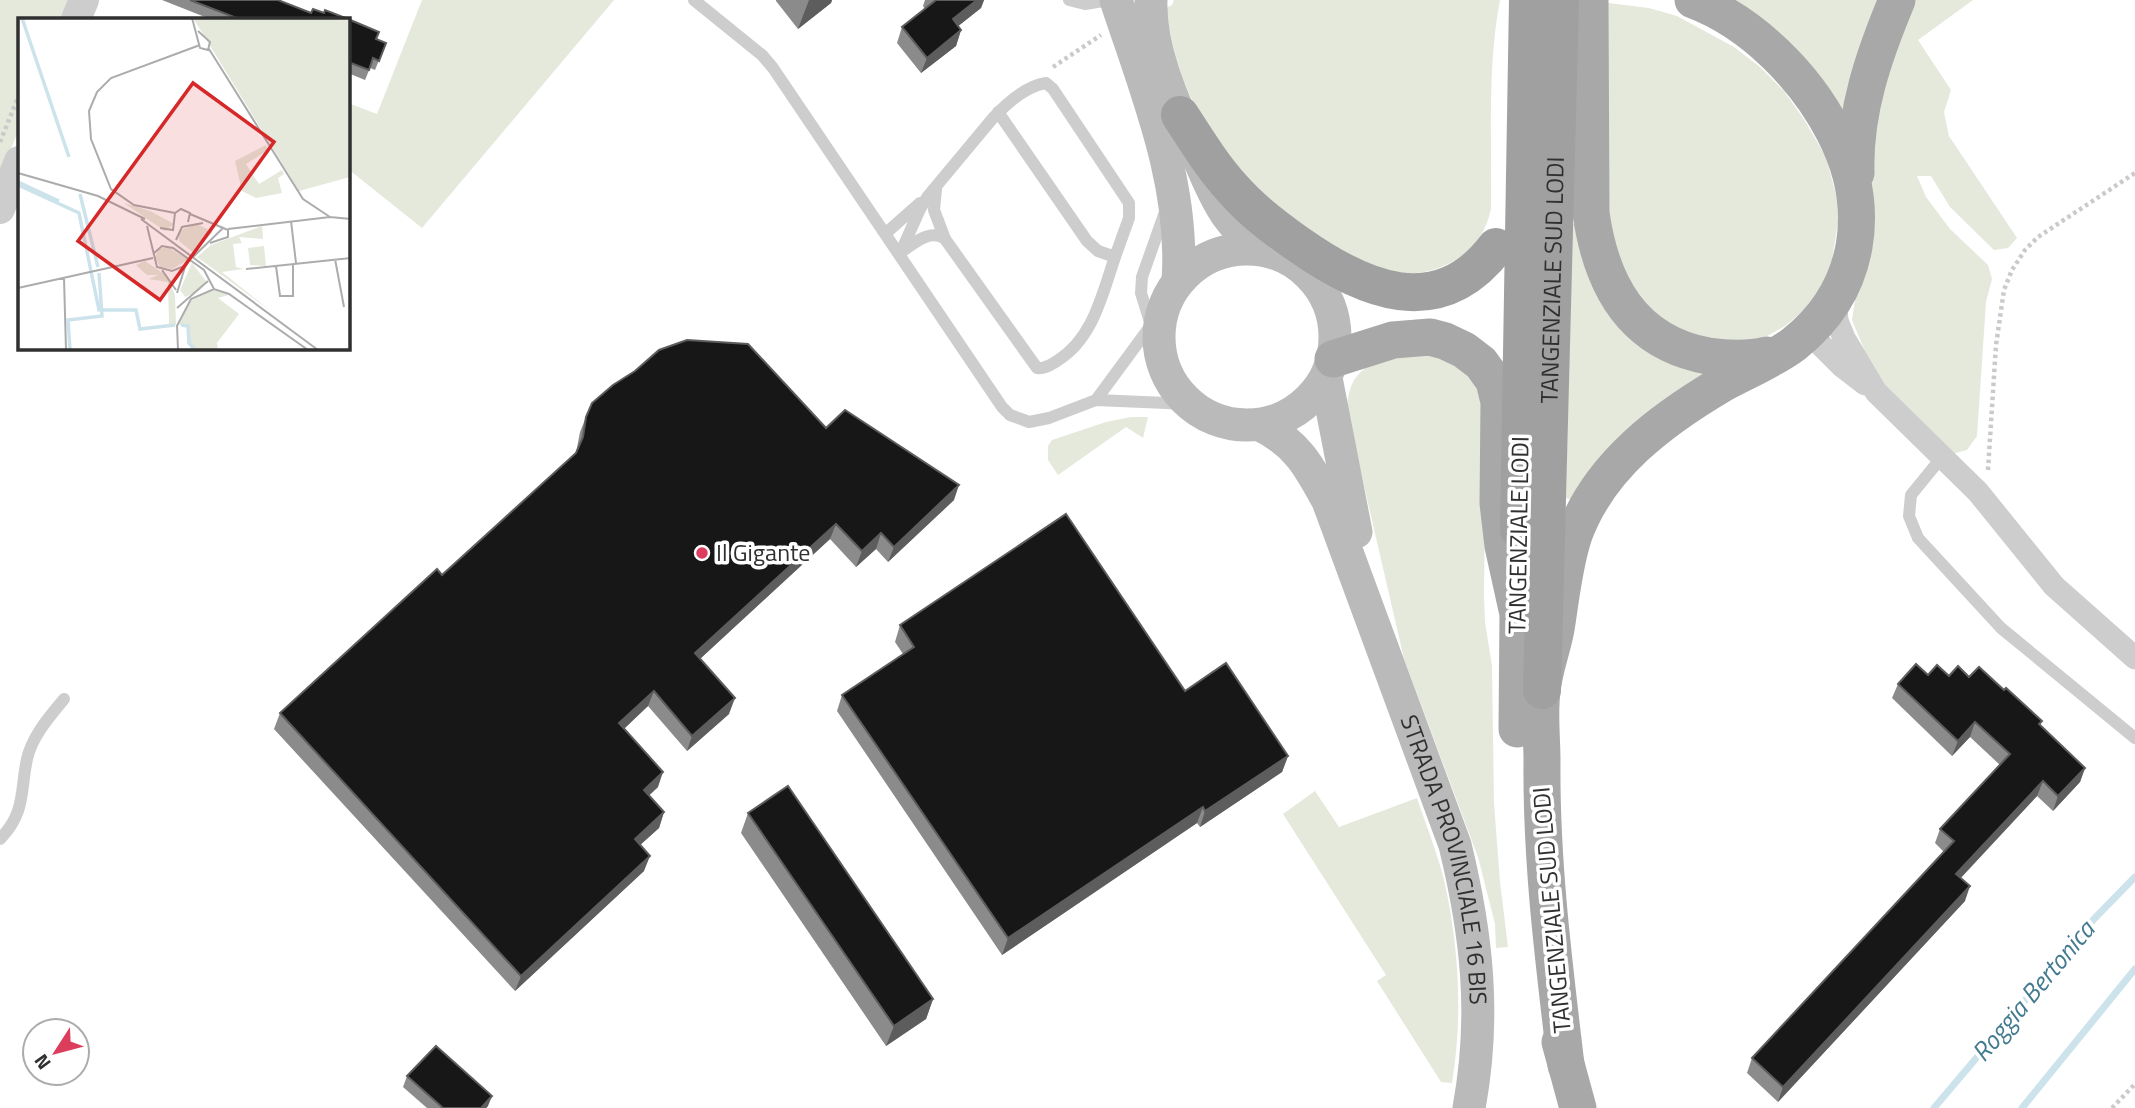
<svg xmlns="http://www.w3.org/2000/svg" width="2135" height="1108" font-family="'Titillium Web',sans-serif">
  <rect width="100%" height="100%" fill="#fff"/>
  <!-- green -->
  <g fill="#e5e9dc">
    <polygon points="0,0 72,0 65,19 19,19 19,129 0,176"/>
    <polygon points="422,0 614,0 422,228 348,169 348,103 377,114"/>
    <path d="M1174 0H1500C1487 68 1492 140 1491 209 1485 234 1475 249 1452 262 1394 294 1340 251 1294 218 1281 210 1266 201 1255 191 1246 182 1240 171 1232 161 1224 150 1214 139 1207 127 1184 91 1172 50 1166 8L1172 5Z"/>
    <polygon points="1725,0 1883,0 1849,122"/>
    <polygon points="1912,0 1973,0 1918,40 1951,90 1944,112 1949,136 2017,238 2008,248 1994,250 1950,207 1931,176 1917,176 1926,197 1950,229 1988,265 1992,279 1986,302 1977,436 1967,450 1952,454 1884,386 1866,354 1852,320 1857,286 1867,143"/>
    <polygon points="1600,2 1649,8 1677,16 1734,47 1760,67 1784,91 1805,121 1826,157 1840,210 1831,266 1819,290 1803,311 1785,326 1762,339 1710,344 1642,309 1607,249"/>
    <polygon points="1572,224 1580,224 1585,256 1715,372 1576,501 1566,498"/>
    <path d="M1419 350 1467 367 1486 400 1484 596 1485 622 1492 666 1494 803 1500 882 1508 947 1496 948 1495 924 1478 857 1404 659 1347 412C1348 361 1379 362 1419 350Z"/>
    <polygon points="1131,417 1148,417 1143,438 1126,427 1058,475 1048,460 1048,446 1052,440 1106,422"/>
    <path d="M1315 791 1339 827 1417 798C1426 825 1437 852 1444 880 1459 945 1463 1017 1452 1083L1441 1082 1377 981 1386 975 1283 814Z"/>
  </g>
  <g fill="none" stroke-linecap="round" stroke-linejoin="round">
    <!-- stream -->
    <g stroke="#cde3eb" stroke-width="7">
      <polyline points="1934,1108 2094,919 2135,877"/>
      <polyline points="2022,1108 2135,969"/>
    </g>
    <!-- path -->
    <g stroke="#cacaca" stroke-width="4.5" stroke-dasharray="3.5 3.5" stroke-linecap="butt">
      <polyline points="1053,67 1101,35"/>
      <polyline points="0,142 19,95"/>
      <polyline points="1988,470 1996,345 2004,290 2012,270 2025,250 2038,237 2135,173"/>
      <polyline points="2112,1108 2135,1084"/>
    </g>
    <!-- service -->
    <g stroke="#cdcdcd" stroke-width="12">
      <polyline points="694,0 762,55 773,68 1002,407 1010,415 1029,422 1049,418 1096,400 1190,404"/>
      <polyline points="1069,0 1085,4 1109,0"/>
      <path d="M936 189 934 210 945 239 1037 368C1045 369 1050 365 1057 361 1093 339 1102 295 1115 257"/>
      <polyline points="886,233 920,203"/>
      <path d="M900 253C913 244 930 228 945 239"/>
      <path d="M900 254 920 209 928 196 993 118C1006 104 1026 86 1046 83L1053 89 1129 203V218L1115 257 1098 251 1087 241 998 112"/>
      <polyline points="1162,361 1141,293 1142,277 1165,212"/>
      <polyline points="1096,400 1163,309"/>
      <polyline points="1942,457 1911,495 1909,516 1918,538 2001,628 2135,738"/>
      <path d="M0 839C26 812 20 792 27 759 32 736 50 716 64 699"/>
    </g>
    <!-- minor -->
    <g stroke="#cdcdcd" stroke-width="23">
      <polyline points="1835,297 1837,321 1844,338 1876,392 1978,492 2054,586 2135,658"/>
      <polyline points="1808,332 1843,367 1865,384"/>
    </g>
    <!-- tertiary -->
    <g stroke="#cdcdcd" stroke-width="30">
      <polyline points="76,19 84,0"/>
      <polyline points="0,209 19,161"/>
    </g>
    <!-- secondary -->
    <g stroke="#bababa" stroke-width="33">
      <path d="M1116 0C1146 91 1185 184 1178 281"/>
      <path d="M1151 0C1149 51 1176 107 1196 153 1206 174 1214 197 1227 215 1237 229 1248 239 1261 249"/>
      <circle cx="1247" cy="337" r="88"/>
      <polyline points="1326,378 1356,532"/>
      <path id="s1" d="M1260 425C1297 443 1309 466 1328 501L1455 845C1477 935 1486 1016 1469 1108"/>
    </g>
    <!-- primary -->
    <g stroke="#a8a8a8" stroke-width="37">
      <path d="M1590 0 1591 213C1601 284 1632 342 1708 356 1729 359 1747 360 1767 355"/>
      <path d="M1856 173C1854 112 1874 55 1897 0"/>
      <polyline points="1333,359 1393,340 1430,337 1445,341 1464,350 1481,363 1494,381 1499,402 1498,503 1503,546 1518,614 1517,729"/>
      <polyline points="1560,1042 1578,1108"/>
      <path d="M1566 1065C1554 964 1541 863 1542 761 1542 738 1539 714 1542 691 1544 670 1552 650 1556 629 1561 598 1564 565 1574 535 1599 466 1661 420 1722 384 1746 371 1773 360 1794 344 1862 290 1873 207 1834 132 1806 77 1752 22 1693 0"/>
    </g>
    <!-- trunk -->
    <g stroke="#a0a0a0" stroke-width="38">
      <path d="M1180 115C1197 141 1212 166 1233 189 1252 211 1275 228 1298 244 1363 290 1438 323 1496 247"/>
      <polyline points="1519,530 1528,0"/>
      <path id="s2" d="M1542 690 1560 0"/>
    </g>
  </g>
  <!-- wall -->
  <g fill="#8b8b8b">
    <polygon points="162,0 278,0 311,13 324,13 348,19 210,19"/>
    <polygon points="776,0 832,0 831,3 798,29 776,1"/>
    <polygon points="925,0 984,0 981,8 958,26 961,30 956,46 921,73 897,43 902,27 925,9 923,6"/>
    <polygon points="348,19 376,39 386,43 375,70 370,68 365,80 348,73"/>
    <polygon points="586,417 826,428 954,500 888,562 876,549 856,567 830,539 700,659 729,714 687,751 648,706 624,729 658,787 649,795 664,812 659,828 640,845 644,871 515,991 274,729 280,713 442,575 576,453 580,432"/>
    <polygon points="900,625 1185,691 1288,756 1282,772 1200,827 1197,823 1002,955 837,711 842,695 903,654 895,642"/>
    <polygon points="1928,675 1969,677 2004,690 2042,721 2040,726 2085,768 2080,782 2053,811 2037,796 1961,878 1965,901 1778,1102 1747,1073 1752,1058 1944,852 1935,843 1940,829 2000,765 1970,737 1952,756 1892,698 1898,684"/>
    <polygon points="748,813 933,999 926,1019 886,1046 741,833"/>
    <polygon points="407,1076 488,1106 486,1108 427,1108 403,1087"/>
  </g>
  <!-- shaded-wall -->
  <g fill="#5d5d5d">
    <polygon points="809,0 832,0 831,3 798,29"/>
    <polygon points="977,0 984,0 981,8 947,35 953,19"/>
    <polygon points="961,30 956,46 921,73 927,58"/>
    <polygon points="959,485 954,500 888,562 894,547"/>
    <polygon points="836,524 830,539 689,669 695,653"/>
    <polygon points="881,533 876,549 856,567 862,551"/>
    <polygon points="654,691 648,706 613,739 619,723"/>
    <polygon points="735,698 729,714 687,751 692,736"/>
    <polygon points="1975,722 1970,737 1952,756 1958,741"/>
    <polygon points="1288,756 1282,772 1200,827 1205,811"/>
    <polygon points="2085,768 2080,782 2053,811 2058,796"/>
    <polygon points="663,772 658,787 638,806 644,790"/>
    <polygon points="2043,781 2037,796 1951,888 1956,874"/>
    <polygon points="1203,807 1197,823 1002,955 1008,938"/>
    <polygon points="664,812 659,828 629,855 635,839"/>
    <polygon points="650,856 644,871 515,991 521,976"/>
    <polygon points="1970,886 1965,901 1778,1102 1783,1087"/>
    <polygon points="933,999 926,1019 886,1046 894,1026"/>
    <polygon points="492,1096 488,1106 486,1108 481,1108"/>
  </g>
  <!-- building -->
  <g fill="#171717" stroke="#5d5d5d" stroke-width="2">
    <polygon points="190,0 278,0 311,13 313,9 324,13 325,10 348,19 239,19"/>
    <polygon points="936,0 977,0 953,19 961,30 927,58 902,27"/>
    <polygon points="348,19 379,32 376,39 386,43 379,61 373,58 369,70 348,62"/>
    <polygon points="687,340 748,344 826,428 845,410 959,485 894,547 881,533 862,551 836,524 695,653 735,698 692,736 654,691 619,723 663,772 644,790 664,812 635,839 650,856 521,976 280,713 437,569 442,575 576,453 583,437 586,417 592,403 613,385 635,371 659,350"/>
    <polygon points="1066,514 1185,691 1226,663 1288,756 1205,811 1203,807 1008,938 842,695 914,647 900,625"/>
    <polygon points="1916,664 1928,675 1937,665 1949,676 1958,666 1969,677 1979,667 2004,690 2006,688 2042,721 2039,724 2085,768 2058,796 2043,781 1956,874 1970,886 1783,1087 1752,1058 1954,841 1940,829 2010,754 1975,722 1958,741 1898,684"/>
    <polygon points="788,786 933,999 894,1026 748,813"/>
    <polygon points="436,1046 492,1096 481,1108 443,1108 407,1076"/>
  </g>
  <!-- markers -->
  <circle fill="#dd3d5c" stroke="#fff" stroke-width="2.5" cx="702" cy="553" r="7"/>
  <g text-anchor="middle" stroke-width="7" stroke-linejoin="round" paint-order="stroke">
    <!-- street labels -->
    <g font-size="24" fill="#303030" stroke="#fff">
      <text dy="8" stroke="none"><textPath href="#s2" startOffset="410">TANGENZIALE SUD LODI</textPath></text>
      <text transform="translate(1519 535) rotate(-89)" y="8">TANGENZIALE LODI</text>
      <text dy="8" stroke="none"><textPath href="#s1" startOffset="483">STRADA PROVINCIALE 16 BIS</textPath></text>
      <text transform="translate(1552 910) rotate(-95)" y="8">TANGENZIALE SUD LODI</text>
    </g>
    <!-- poi labels -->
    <g font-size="24" fill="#303030" stroke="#fff" text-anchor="start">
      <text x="716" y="561">Il Gigante</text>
    </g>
    <!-- water labels -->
    <g font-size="26" font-style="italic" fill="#427a8f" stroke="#fff">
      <text transform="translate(2033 991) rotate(-50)" y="9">Roggia Bertonica</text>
    </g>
  </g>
  <!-- overview -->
  <g transform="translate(18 18)">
    <rect width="332" height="332" fill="#fff"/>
    <path d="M175 0H332V159L281 173ZM248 127 250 132 228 146 241 166 264 152 266 156 260 160 264 175 238 180 224 173 217 143ZM106 185 132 193 156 206 147 213ZM179 206 195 214 176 235 161 223V213ZM244 208 245 221 221 219 224 225 215 226 218 249 226 251 204 254 254 294 179 239 193 227ZM246 228 248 248 232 247 230 230ZM150 229 170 242 154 251 142 249 137 239 141 231ZM127 243 149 258 157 277 158 307 151 306 150 264 131 261 140 257H129L118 247ZM174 245 188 263 182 272 167 279 162 272ZM196 272 210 277 200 280 221 296 199 325 200 332H177L171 324V307H161L172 283Z" fill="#e5e9dc"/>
    <path fill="none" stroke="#cde3eb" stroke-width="3.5" d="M4 0 51 139M0 164 41 183M0 167 61 195 81 292H118L122 311 157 307M62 176 80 249M163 307 170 308 171 325 177 332M52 332 50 302 84 298 81 255"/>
    <path fill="none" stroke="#acacac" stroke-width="2" d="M174 0 182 30 190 32 192 24 180 13M191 31 285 181 312 199M0 155 80 178 127 201M157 195 116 187 93 171 73 121 71 93 79 74 93 60 182 27M172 196 210 212V219L192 225M123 201 300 332M273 203 278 245M129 208 139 249 154 253 169 247M142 210 155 212 157 195 163 191 172 195 170 204M210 211 312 199 333 201M158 222 164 209 185 205M135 236 144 228 155 230 186 252 196 271M174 240 205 210M317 241 326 289M258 248 262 278H275V246M228 251 333 240M144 252 158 272M46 260 48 332M0 270 135 240M159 275 167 249M159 290 190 263M159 307 160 332M159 308 173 281 196 271 211 276 290 332"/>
    <path fill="#d62828" fill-opacity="0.15" stroke="#d62828" stroke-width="3.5" d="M175 65 256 124 142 282 60 223Z"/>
    <rect width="332" height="332" fill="none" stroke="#303030" stroke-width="3.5"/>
  </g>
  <!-- north arrow -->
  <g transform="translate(56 1052) rotate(234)"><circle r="33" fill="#ffffff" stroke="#acacac" stroke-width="2"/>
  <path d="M0-5L12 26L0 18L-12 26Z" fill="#dd3d5c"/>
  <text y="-10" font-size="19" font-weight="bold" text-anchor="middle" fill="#303030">N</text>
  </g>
</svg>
